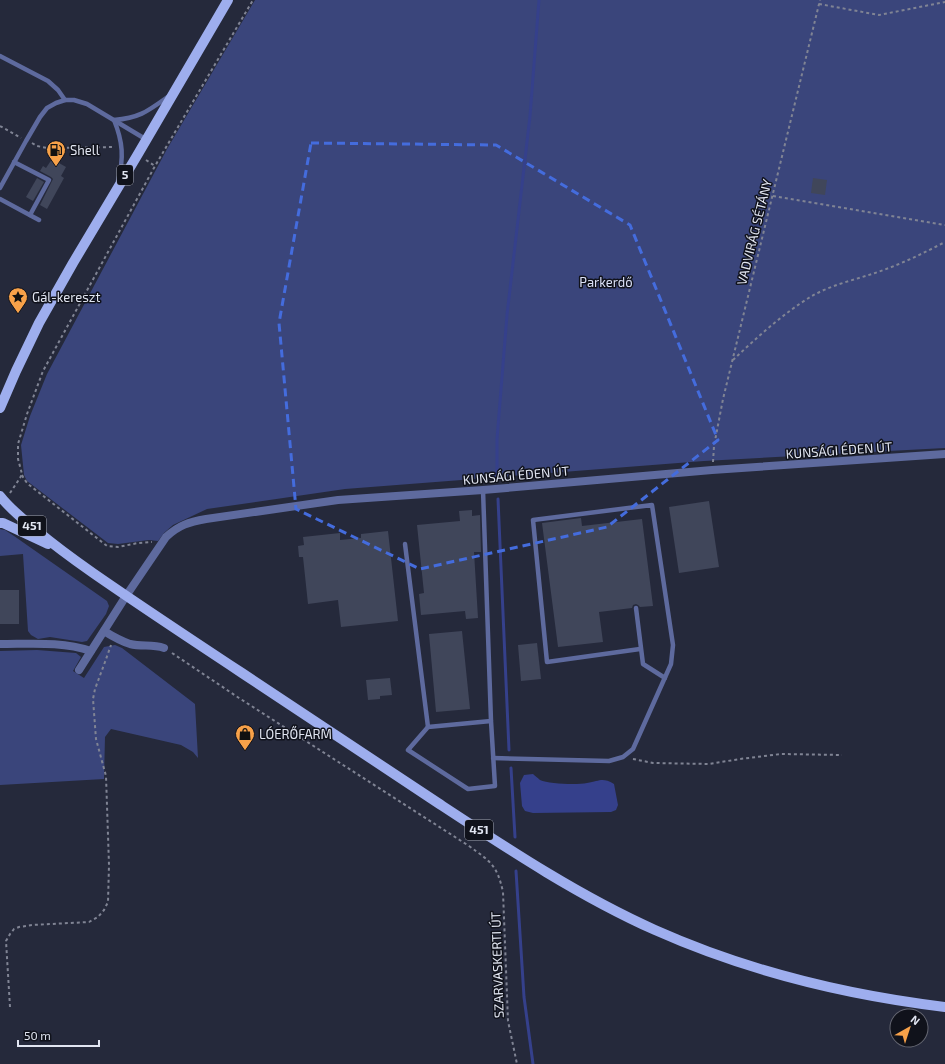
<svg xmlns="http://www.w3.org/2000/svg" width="945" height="1064" font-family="'Exo 2',sans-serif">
  <rect width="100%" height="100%" fill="#25293b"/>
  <!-- green -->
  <g fill="#3a457b">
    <polygon points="255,0 945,0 945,448 704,461 345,489 207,509 173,525 164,533 158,541 149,540 118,544 108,543 27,481 24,475 21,445 30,416 47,374 167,149"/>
    <polygon points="0,529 5,530 14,536 107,601 109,606 106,614 87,641 82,642 50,637 38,639 31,635 28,631 23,554 0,556"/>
    <polygon points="115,645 122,648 195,704 198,758 193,752 181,745 111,729 105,737 104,779 0,785 0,651 37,650 76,653 81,657 73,671 84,678 104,647"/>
  </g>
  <!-- water -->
  <path fill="#35408b" d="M533 774C535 776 538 778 540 780 549 784 577 785 587 783 600 781 602 777 614 784L618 805 616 810 611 812 533 813 525 811 522 806 520 783 524 775Z"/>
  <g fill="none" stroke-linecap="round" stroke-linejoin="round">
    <!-- stream -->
    <g stroke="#35408b" stroke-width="3">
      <polyline points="497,479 497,439 507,315 530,116 539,0"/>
      <polyline points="498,499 509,750"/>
      <polyline points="511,768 515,837"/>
      <polyline points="516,871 524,997 533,1064"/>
    </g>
  </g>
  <!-- building -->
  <g fill="#40465a">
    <polygon points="52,159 66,167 61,176 64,178 47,209 40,205 53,179 51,177 40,171 43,166 46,168"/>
    <polygon points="37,178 44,182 33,201 26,197"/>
    <polygon points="813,178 827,180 825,195 811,193"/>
    <polygon points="709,501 719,567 679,573 669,507"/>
    <polygon points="472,510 472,516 480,515 481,552 474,552 478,618 466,619 465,611 421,615 419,594 424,593 417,525 460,521 459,511"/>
    <polygon points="581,518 582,526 642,519 653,606 640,607 638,605 636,604 633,605 632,608 599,612 603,642 558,647 542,523"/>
    <polygon points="388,531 398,621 341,627 338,600 308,604 303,557 299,557 298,546 304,545 303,537 340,533 340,540 361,538 361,534"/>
    <rect x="0" y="590" width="19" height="34"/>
    <polygon points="462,631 470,709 436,712 429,634"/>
    <polygon points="537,643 541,679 521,681 518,645"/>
    <polygon points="390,678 392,695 380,696 380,699 368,700 366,680"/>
  </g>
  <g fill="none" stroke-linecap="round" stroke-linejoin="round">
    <!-- path -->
    <g stroke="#808494" stroke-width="2" stroke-dasharray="3 3" stroke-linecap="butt">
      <polyline points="819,4 879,15 945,2"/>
      <polyline points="0,126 21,138"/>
      <polyline points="32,143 37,146 47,148 115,147"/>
      <polyline points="146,160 155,166"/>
      <polyline points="773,196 945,225"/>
      <path d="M733 360C756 338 785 312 812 296 831 285 854 280 875 273 899 265 922 254 945 242"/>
      <polyline points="713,462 714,446 723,399 820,0"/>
      <polyline points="22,475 24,479 28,484 107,546 118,547 138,543 152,542"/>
      <polyline points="10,493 20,478 22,474 18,459 18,444 27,414 43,371 155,166 253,0"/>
      <path d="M172 653 239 698 469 846C491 862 497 865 503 892L508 1021 517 1064"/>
      <polyline points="633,759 653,763 709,764 740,759 781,754 842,755"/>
      <polyline points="10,1007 6,941 10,934 14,929 19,927 32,925 89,922 98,917 104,910 108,902 109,865 106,776 96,739 93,699 95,689 105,662 111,645"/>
    </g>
    <!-- service -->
    <g stroke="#5e6a9e" stroke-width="4.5">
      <polyline points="0,56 48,81 58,90 65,100"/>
      <polyline points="14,162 49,180 30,215"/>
      <path d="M118 181C124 158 123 142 114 120 140 118 148 111 169 96"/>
      <polyline points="0,188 26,141 40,117 47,108 56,103 65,100 74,100 87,104 147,140"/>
      <polyline points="0,199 39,220"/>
      <polyline points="483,490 491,721 495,786 468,789 408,750 428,727 491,721"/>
      <polyline points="405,544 428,727"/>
      <polyline points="636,608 643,664 665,678"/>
      <polyline points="493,758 609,761 623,757 633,749 671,664 673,645 652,505 533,520 547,662 640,649"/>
    </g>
    <!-- minor -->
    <g stroke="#5e6a9e" stroke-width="8">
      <path d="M104 631C112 636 121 641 130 644 142 647 152 644 164 648"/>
      <path d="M0 644C30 644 62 641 91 651"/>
      <path d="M79 670 126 596 166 537C179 525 189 522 206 519L338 500 483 490 712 470 945 454"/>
    </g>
    <!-- primary -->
    <g stroke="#9eaeee" stroke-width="10">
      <polyline points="0,408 16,371 39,323 73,263 138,154 228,0"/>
      <path d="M0 496C11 510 23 519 36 530 54 545 73 559 93 573 142 607 192 640 242 673 308 717 373 760 438 803 508 849 579 896 655 930 747 971 846 995 945 1007"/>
      <polyline points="0,523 3,523 48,544"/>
    </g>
  </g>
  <!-- marked area -->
  <path fill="none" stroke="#446cdd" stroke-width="3" stroke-dasharray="8 5" stroke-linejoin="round" d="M311 143 496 145 630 225 718 440 607 527 420 569 296 509 279 323Z"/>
  <!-- icons -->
  <defs>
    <g id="fuel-pin" transform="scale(1)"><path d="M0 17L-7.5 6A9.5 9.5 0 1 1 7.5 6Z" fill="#f7a149" stroke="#10121b"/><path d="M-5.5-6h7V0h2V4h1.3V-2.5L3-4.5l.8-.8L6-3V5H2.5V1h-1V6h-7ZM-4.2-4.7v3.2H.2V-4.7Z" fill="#111"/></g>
    <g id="sight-pin" transform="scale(1)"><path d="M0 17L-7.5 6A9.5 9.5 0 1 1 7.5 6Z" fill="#f7a149" stroke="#10121b"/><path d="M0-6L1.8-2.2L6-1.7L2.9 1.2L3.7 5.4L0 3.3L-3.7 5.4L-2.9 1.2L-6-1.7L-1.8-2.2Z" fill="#111"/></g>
    <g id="shop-pin" transform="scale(1)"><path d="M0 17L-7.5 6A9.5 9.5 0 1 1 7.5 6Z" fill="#f7a149" stroke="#10121b"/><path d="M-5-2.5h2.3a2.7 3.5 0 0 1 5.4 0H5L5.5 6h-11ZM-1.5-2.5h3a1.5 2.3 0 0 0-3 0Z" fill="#111"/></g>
  </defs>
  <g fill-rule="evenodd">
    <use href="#fuel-pin" x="56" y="150"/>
    <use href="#sight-pin" x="18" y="297"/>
    <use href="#shop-pin" x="245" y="734"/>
  </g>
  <g text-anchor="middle" stroke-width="3" stroke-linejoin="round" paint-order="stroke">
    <!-- shield labels -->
    <g fill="#10121b" stroke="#a2a6b1" stroke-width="1">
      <rect x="117" y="165" width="16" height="20" rx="3"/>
      <rect x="18" y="516" width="28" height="20" rx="3"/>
      <rect x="465" y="820" width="28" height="20" rx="3"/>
    </g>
    <g font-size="12" font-weight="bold" fill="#e1e5f1">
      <text x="125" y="179">5</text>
      <text x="32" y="530">451</text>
      <text x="479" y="834">451</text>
    </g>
    <!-- poi labels -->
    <g font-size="13" fill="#e1e5f1" stroke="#10121b" text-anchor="start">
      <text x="70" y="155">Shell</text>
      <text x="32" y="302">Gál-kereszt</text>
      <text x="259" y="739">LÓERŐFARM</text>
    </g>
    <!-- street labels -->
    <g font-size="13" fill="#e1e5f1" stroke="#10121b">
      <text transform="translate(754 232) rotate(-76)" y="5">VADVIRÁG SÉTÁNY</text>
      <text transform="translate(839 450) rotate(-4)" y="5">KUNSÁGI ÉDEN ÚT</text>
      <text transform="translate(516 475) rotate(-5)" y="5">KUNSÁGI ÉDEN ÚT</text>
      <text transform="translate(497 965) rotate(-92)" y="5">SZARVASKERTI ÚT</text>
    </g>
    <!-- park labels -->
    <g font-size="13" fill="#dce2f8" stroke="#10121b">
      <text x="606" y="287">Parkerdő</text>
    </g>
  </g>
  <!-- north arrow -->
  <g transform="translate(909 1028) rotate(39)"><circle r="19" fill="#10121b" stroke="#646671"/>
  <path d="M0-3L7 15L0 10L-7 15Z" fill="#f7a149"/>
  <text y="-6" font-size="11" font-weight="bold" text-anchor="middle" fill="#e1e5f1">N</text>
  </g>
  <!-- scale -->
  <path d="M18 1040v6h81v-6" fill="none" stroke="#e1e5f1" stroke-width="2"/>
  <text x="24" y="1040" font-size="12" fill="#e1e5f1" stroke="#10121b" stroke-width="3" paint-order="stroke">50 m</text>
</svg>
